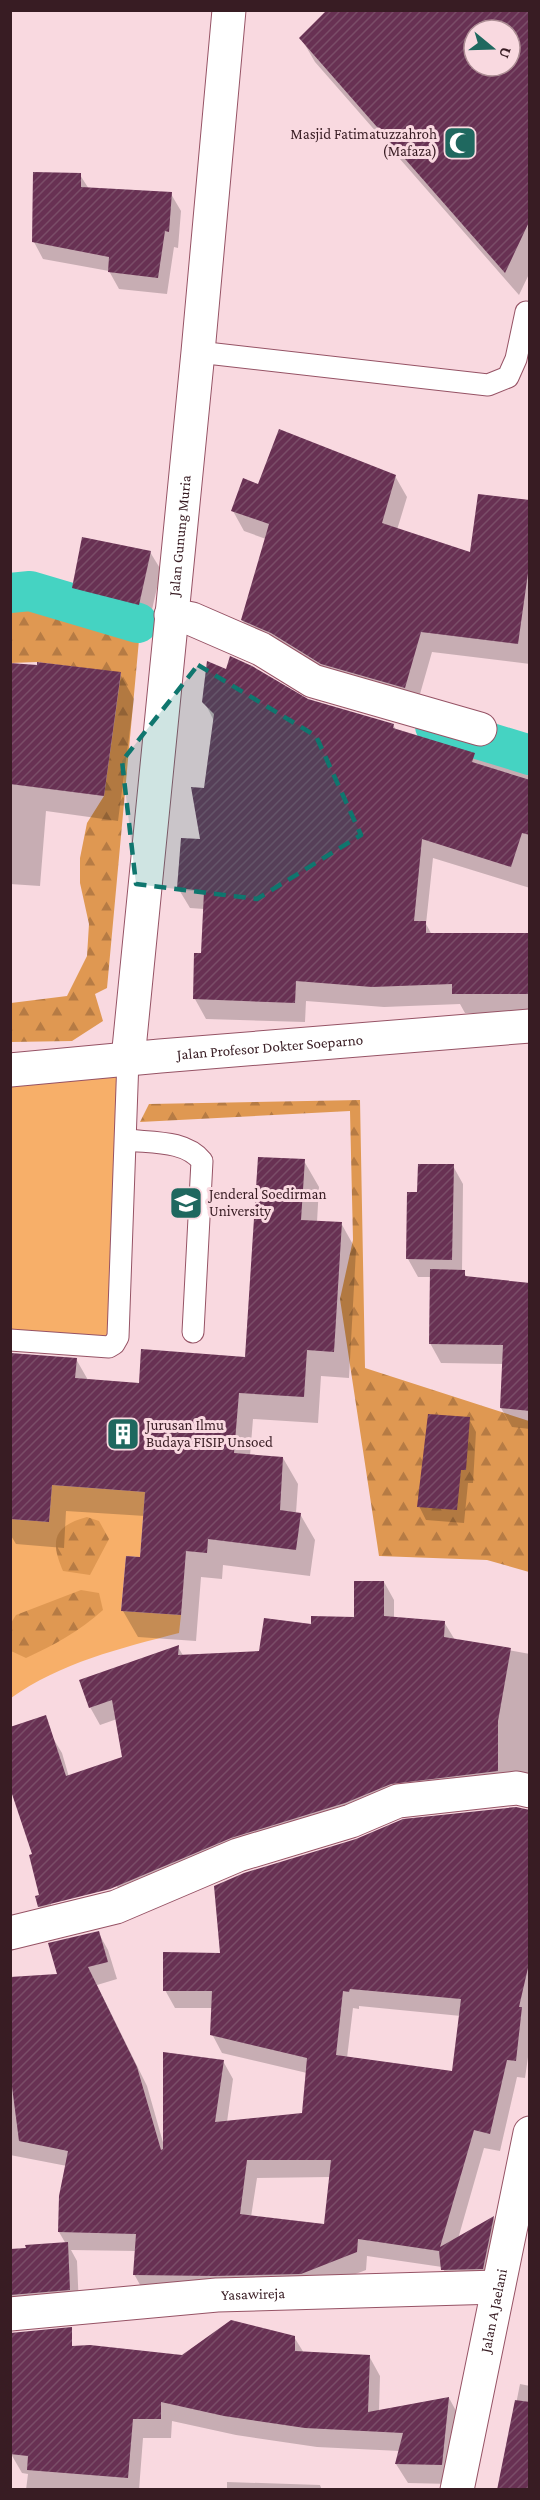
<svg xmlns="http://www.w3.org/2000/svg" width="540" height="2500" font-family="'Crimson Pro',serif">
  <defs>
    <pattern id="forest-firs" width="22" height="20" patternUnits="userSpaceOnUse" patternTransform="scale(1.5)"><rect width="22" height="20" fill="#df9852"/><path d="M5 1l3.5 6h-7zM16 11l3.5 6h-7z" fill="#b67b44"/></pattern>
    <pattern id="building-hatch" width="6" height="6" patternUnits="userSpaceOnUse" patternTransform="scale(1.5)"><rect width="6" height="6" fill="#683153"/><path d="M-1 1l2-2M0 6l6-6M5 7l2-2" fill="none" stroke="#7a4d68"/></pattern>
  </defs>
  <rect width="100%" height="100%" fill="#f9d9e0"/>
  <!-- green -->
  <g fill="#f7af69">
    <polygon points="128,1059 113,1346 11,1337 10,1070"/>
    <path d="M52 1485 145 1492 140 1557 126 1556 121 1611 181 1615 179 1633C121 1648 60 1663 11 1698L10 1519 49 1522Z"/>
  </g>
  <!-- forest -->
  <g fill="url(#forest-firs)">
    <polygon points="10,608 50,612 139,640 107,988 95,994 103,1021 72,1041 11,1042 11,1003 67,996 87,956 89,924 80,883 80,858 87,823 104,796 121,673 37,662 11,663"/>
    <polygon points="360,1100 365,1368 529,1421 529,1572 487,1560 379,1556 340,1299 353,1240 350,1111 140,1122 149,1104"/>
    <path d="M87 1517 99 1521 109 1539 90 1575 63 1571C50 1541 53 1526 87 1517Z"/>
    <path d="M81 1590 99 1593 103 1610C80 1631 54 1645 26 1658L11 1651V1623L16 1615Z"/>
  </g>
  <!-- shadow -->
  <g fill="#0003" fill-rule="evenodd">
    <path d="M530 10V272L519 295 315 62 301 38ZM474 30H510V66H474Z"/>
    <polygon points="80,175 89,189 171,194 181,211 178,248 174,247 167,294 119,289 109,271 43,259 34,242"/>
    <polygon points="395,476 407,497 397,530 472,554 530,502 530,664 432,652 416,708 254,640 242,620 266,539 244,531 233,511 259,486"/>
    <polygon points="150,552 161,570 149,623 84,606 73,587"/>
    <polygon points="10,664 120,674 134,699 118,821 46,811 40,886 10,884"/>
    <polygon points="307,700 393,725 397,731 530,772 530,888 433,858 426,924 432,935 530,934 530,1013 465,1013 460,1004 384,1007 306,1001 305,1022 206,1019 195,999 203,955 204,909 190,908 178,888 202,841 214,721 204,701"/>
    <polygon points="304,1161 319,1187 317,1222 341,1223 356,1250 349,1378 321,1376 318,1423 253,1419 250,1456 283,1458 298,1484 296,1513 300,1514 315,1540 310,1576 223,1565 222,1579 201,1577 196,1641 138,1637 123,1611 141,1558 145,1516 66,1511 64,1548 16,1544 10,1534 10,1353 76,1359 88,1380 140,1384 247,1359"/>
    <polygon points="453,1166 463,1184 462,1271 468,1278 530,1285 530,1429 512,1427 501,1408 504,1364 441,1363 430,1343 432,1277 418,1277 408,1259 419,1193"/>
    <polygon points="469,1419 476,1432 473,1483 468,1483 464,1523 426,1520 419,1506"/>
    <path d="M384 1582 394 1600V1619L444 1622 455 1640 530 1654V1787L406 1800 49 1924 39 1906 46 1894 51 1735 62 1753 69 1777 124 1758 117 1719 100 1725 90 1707 178 1647 184 1657 261 1653 312 1626 356 1619ZM117 1886 118 1889 51 1905V1902Z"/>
    <path d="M530 1810V2043L525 2078 517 2077 500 2151 484 2148 458 2239 493 2218 503 2235 493 2286 453 2287 442 2267 367 2256 366 2270 311 2291 144 2292 134 2274 136 2251 71 2250 77 2261 79 2307 10 2309V2250L66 2244 59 2232 61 2196 67 2166 10 2155V1978L59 1975 98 1932 108 1950 117 1979 97 1985 147 2086 164 2146 223 2061 233 2079 227 2122 303 2114 307 2073 222 2053 212 2034 213 2008H175L165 1990 222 1954ZM359 2006 461 2016 453 2073 347 2058 353 2008 359 2009ZM330 2177 325 2226 251 2217 257 2178Z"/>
    <polygon points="294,2337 304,2353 369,2356 380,2376 379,2411 449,2398 460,2418 452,2484 408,2483 396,2464 400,2451 317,2447 236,2435 172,2421 171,2438 143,2438 139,2490 26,2490 28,2474 22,2473 11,2454 183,2356"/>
    <polygon points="520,2384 530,2386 530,2490 499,2490"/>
    <polygon points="227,2482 320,2485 322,2490 227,2490"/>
  </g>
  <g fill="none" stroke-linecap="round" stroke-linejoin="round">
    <!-- canal -->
    <g stroke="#45d3c2" stroke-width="40">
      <polyline points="10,593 30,591 138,623"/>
      <polyline points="435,726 530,755"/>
    </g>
  </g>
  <!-- building -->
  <g fill="url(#building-hatch)" fill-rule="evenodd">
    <path d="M327 10H530V220L505 273 299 38ZM474 30H510V66H474Z"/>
    <polygon points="33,172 81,173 81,187 172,192 169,232 165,231 158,278 108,272 109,257 32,242"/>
    <polygon points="279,429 396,475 382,523 470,552 478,494 530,500 530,559 518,644 421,632 405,688 321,664 271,633 241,620 269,524 231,511 243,478 258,484"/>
    <polygon points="82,537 151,551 139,605 72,588"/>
    <polygon points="230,656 252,666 308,699 394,724 393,728 475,753 472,762 530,780 530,835 522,833 511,867 422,839 414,921 426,921 426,933 530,933 530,994 452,994 452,984 372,987 296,981 295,1003 193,999 194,953 201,953 204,891 177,888 181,838 200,839 191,787 204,788 214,714 202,702 207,661 226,669"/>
    <polygon points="37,662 121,672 104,796 10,784 10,663 37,665"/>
    <polygon points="258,1157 305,1159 301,1220 342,1222 334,1352 307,1350 304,1397 239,1393 234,1453 283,1457 280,1510 301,1513 296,1550 208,1539 207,1553 186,1551 181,1615 121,1611 126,1556 140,1557 145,1492 52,1485 49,1522 10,1519 10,1353 77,1358 75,1378 139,1383 141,1349 245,1357"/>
    <polygon points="418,1164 454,1164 452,1260 406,1259 407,1192 417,1192"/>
    <polygon points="430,1269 465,1270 465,1276 530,1283 530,1411 500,1408 503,1345 429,1344"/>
    <polygon points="428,1414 470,1417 466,1470 461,1470 457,1510 417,1507"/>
    <polygon points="354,1581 384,1581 384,1616 445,1621 444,1637 511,1648 498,1721 498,1771 391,1784 345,1803 231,1838 110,1889 38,1907 35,1896 39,1895 29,1855 32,1854 10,1788 10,1727 46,1715 66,1776 122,1757 112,1700 89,1708 79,1680 179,1645 178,1655 259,1651 264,1618 311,1624 311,1616 354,1617"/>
    <path d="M516 1807 530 1810V1959L519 2007H522L516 2061 507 2060 490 2134 474 2130 440 2247 494 2216 483 2269 441 2270 439 2251 358 2239 357 2252 301 2274 214 2276 133 2275 136 2234 58 2232 59 2196 68 2151 19 2141 10 2071V1977L57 1974 48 1943 99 1931 108 1962 88 1967 137 2067 161 2150 163 2149V2052L224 2060 215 2122 302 2113 307 2058 210 2035 212 1991H163V1952L220 1953 214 1886 244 1873 356 1839 403 1819ZM350 1989 461 1999 452 2071 336 2055 343 1991 349 1992ZM247 2160H331L324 2224 240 2214Z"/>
    <polygon points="68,2242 70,2290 10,2295 10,2249 26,2248 25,2245"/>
    <polygon points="231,2320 295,2336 295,2351 370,2355 368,2412 449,2397 442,2465 395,2464 403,2433 305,2428 224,2416 161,2402 161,2419 133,2419 128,2478 27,2470 28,2456 10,2454 10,2333 72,2327 72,2346 90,2345 182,2355"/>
    <polygon points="515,2400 530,2402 530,2490 497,2490"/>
  </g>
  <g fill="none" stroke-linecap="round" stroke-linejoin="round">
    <!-- service casing -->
    <g stroke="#965365" stroke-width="23">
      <g id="service">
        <polyline points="198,352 488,385 508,377 516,359 526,312"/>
        <path d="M127 1140C152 1143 185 1140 202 1161L193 1332"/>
        <polyline points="10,1340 109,1347 114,1344 118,1337 128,1059"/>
      </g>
    </g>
    <!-- minor casing -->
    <g stroke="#965365" stroke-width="35">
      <g id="minor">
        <polyline points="171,615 192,619 261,649 313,681 480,729"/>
        <path id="s1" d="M128 1059 198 352 229 10"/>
        <polyline points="10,1933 116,1907 238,1855 351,1821 398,1801 517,1788 530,1791"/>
        <path id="s2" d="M10 2314 217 2295 498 2287"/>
      </g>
    </g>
    <!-- tertiary casing -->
    <g stroke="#965365" stroke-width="35">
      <g id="tertiary">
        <path id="s3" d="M10 1070 160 1056 530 1026"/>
        <path id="s4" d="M457 2490 530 2133"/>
      </g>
    </g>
    <!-- service -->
    <use href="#service" stroke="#fff" stroke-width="21"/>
    <!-- minor -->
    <use href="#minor" stroke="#fff" stroke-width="33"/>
    <!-- tertiary -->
    <use href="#tertiary" stroke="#fff" stroke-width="33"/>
  </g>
  <!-- marked area -->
  <path fill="#0f766e" fill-opacity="0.2" stroke="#0f766e" stroke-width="4.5" stroke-dasharray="12 8" stroke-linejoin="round" d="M198 665 316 736 361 835 257 899 136 884 122 761Z"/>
  <!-- icons -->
  <defs>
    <g id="mosque-square" transform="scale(1.725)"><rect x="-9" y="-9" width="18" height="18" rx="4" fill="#1f685f" stroke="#f9d9e0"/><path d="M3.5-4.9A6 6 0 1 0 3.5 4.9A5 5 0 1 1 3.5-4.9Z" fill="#fff"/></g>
    <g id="university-square" transform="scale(1.725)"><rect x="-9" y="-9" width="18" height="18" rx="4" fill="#1f685f" stroke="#f9d9e0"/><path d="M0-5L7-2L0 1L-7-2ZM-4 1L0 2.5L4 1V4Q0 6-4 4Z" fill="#fff"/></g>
    <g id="building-square" transform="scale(1.725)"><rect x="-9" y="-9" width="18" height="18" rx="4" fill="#1f685f" stroke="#f9d9e0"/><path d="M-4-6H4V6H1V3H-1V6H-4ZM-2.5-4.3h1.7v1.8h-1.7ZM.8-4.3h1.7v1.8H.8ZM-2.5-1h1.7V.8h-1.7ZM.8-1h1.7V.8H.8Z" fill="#fff"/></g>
  </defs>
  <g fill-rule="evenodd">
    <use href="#mosque-square" x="460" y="143"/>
    <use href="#university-square" x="186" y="1203"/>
    <use href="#building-square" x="123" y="1434"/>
  </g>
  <g text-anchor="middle" stroke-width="6" stroke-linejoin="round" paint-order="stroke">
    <!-- poi labels -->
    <g font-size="15" fill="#381c23" stroke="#f9d9e0" text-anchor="start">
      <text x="437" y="139" text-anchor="end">Masjid Fatimatuzzahroh<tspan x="437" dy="17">(Mafaza)</tspan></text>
      <text x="209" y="1199">Jenderal Soedirman<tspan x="209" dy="17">University</tspan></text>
      <text x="146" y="1430">Jurusan Ilmu<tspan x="146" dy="17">Budaya FISIP Unsoed</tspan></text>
    </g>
    <!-- street labels -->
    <g font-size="15" fill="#381c23" stroke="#f9d9e0">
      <text dy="5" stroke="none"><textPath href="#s1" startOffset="526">Jalan Gunung Muria</textPath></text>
      <text dy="5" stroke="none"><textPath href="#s3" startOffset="261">Jalan Profesor Dokter Soeparno</textPath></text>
      <text dy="5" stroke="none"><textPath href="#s2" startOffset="244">Yasawireja</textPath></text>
      <text dy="5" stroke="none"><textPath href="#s4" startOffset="183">Jalan A Jaelani</textPath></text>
    </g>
  </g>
  <!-- border -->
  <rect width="540" height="2500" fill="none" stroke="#381c23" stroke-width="24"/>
  <!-- north arrow -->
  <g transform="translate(492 48) rotate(109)"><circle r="28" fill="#f9d9e0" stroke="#ac8d94" stroke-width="1.5"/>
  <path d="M0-4.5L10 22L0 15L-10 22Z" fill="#1f685f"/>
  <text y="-9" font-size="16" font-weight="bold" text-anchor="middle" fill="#381c23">U</text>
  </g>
</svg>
